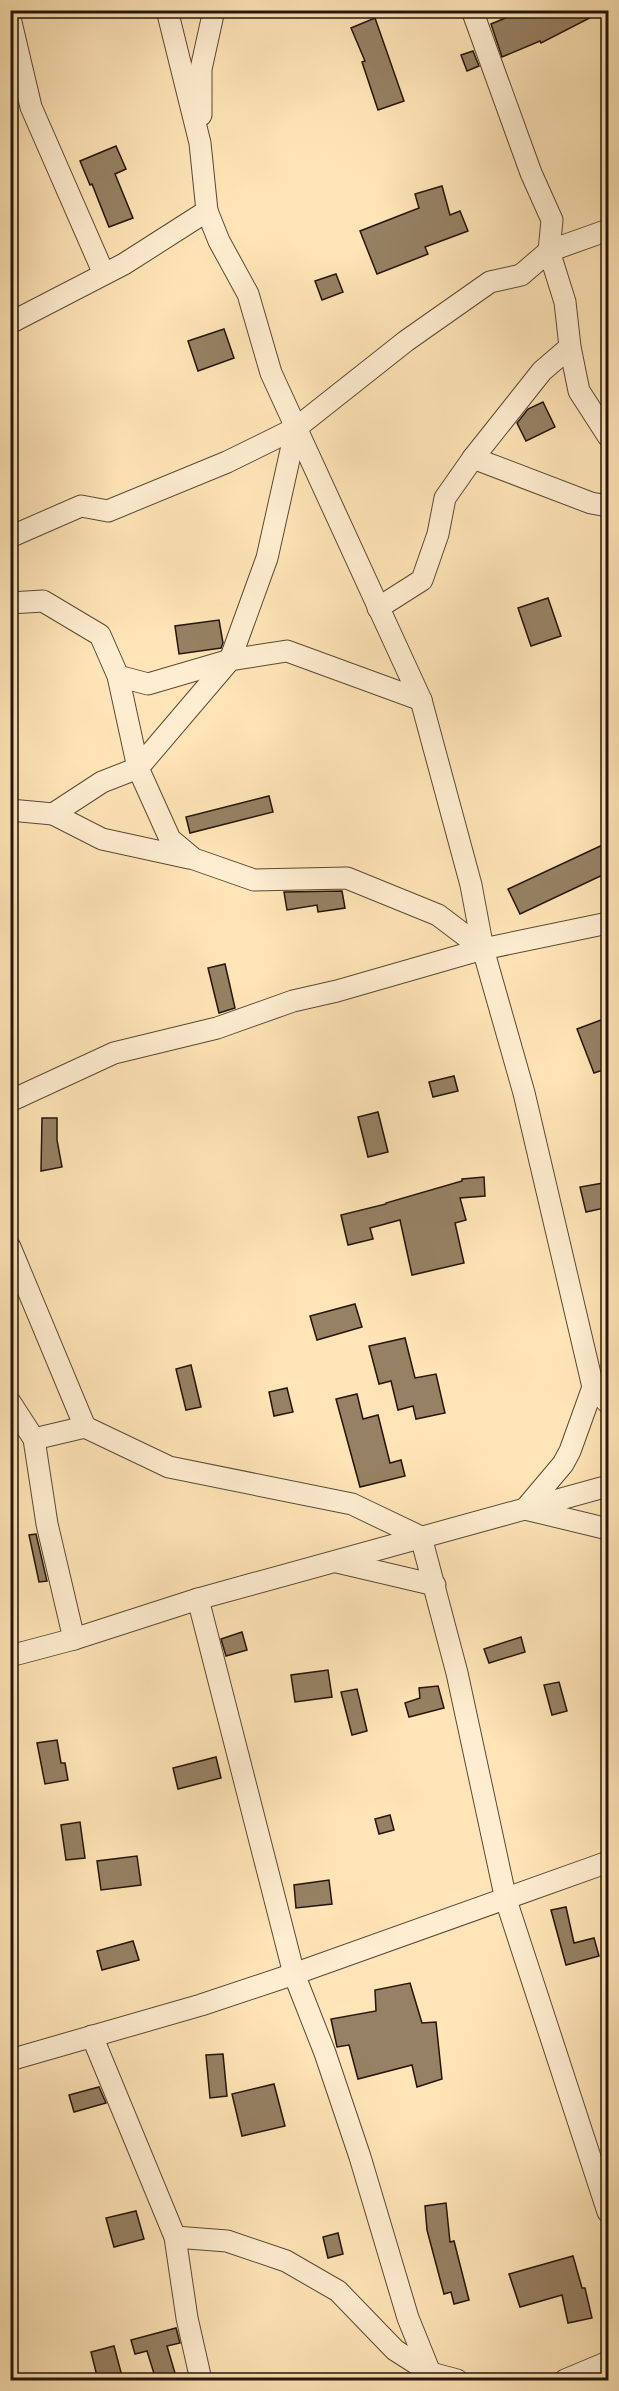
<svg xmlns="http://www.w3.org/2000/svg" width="619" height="2391" font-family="'Libre Caslon Text',serif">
  <rect width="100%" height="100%" fill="#fee4b6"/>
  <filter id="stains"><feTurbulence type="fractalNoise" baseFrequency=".00333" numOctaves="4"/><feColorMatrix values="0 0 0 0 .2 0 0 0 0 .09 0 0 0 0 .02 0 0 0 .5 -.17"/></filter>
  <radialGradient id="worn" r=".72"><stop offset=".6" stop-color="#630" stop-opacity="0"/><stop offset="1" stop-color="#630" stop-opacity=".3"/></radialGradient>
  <!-- building -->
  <g fill="#968164" stroke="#25150b" stroke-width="1.5">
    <polygon points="525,10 605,10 541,43 540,41 502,57 491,24"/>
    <polygon points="375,18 404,101 378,110 362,62 365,61 351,28"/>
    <polygon points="473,51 479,66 467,71 461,55"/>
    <polygon points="116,146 126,169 115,174 133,218 109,227 92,184 90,185 80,161"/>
    <polygon points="442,186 450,215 460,211 468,231 425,247 428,254 377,274 360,231 419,208 415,194"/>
    <polygon points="336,274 343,292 322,300 315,281"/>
    <polygon points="224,329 234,358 198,371 188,341"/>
    <polygon points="543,402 555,427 526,441 517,423 528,409"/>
    <polygon points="548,598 561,636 531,646 518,608"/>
    <polygon points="219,620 223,643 221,648 179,654 175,626"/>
    <polygon points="269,796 273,812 190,833 186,817"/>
    <polygon points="609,842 609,872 520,914 508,889"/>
    <polygon points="342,891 345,908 318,912 317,905 287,910 284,892"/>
    <polygon points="225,964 235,1008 219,1013 208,968"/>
    <polygon points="609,1017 609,1068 594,1073 577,1029"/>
    <polygon points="454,1076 458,1091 433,1097 429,1082"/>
    <polygon points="378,1112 388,1152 368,1157 358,1117"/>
    <polygon points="42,1118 57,1118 57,1140 62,1167 41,1171"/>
    <polygon points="484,1177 485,1196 460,1198 466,1220 455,1223 464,1263 412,1275 400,1220 370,1228 373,1239 348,1245 341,1215 386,1204 386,1203 462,1181 462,1179"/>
    <polygon points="609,1182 609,1207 586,1212 580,1187"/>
    <polygon points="355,1304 362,1327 317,1340 310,1316"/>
    <polygon points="405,1338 415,1378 436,1374 445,1413 416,1419 413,1406 398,1410 391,1381 379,1384 369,1346"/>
    <polygon points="191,1365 201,1407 186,1410 176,1369"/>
    <polygon points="287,1388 293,1412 274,1416 269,1392"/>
    <polygon points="357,1394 363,1419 378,1415 390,1463 401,1460 405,1476 360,1487 336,1399"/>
    <polygon points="36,1534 47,1581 39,1582 29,1535"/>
    <polygon points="242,1632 247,1650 226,1656 221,1639"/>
    <polygon points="521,1637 525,1652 489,1663 484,1649"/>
    <polygon points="328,1670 332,1697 295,1702 291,1675"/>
    <polygon points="559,1682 567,1711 552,1715 544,1685"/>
    <polygon points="438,1686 444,1708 409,1717 405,1703 420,1698 419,1688"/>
    <polygon points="357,1689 367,1731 352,1735 341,1692"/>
    <polygon points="57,1740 61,1763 65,1763 68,1780 45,1784 37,1743"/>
    <polygon points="216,1757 221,1778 178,1789 173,1768"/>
    <polygon points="390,1815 394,1830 379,1834 375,1819"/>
    <polygon points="80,1822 85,1858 66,1860 61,1825"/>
    <polygon points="137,1856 141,1885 101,1890 97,1861"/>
    <polygon points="329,1880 332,1904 296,1908 294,1885"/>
    <polygon points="566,1907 574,1943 594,1938 599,1956 566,1965 551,1910"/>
    <polygon points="133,1941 139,1960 102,1970 97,1951"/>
    <polygon points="410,1983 422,2023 436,2022 442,2079 417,2087 412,2065 358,2079 349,2045 337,2047 331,2019 376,2011 375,1990"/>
    <polygon points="223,2054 227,2096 210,2098 206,2055"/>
    <polygon points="274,2084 285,2126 242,2136 232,2094"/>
    <polygon points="99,2087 106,2103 74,2112 69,2095"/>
    <polygon points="446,2203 450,2242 454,2241 469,2300 454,2304 451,2292 444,2294 427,2230 425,2206"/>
    <polygon points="136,2211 144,2239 114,2247 106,2218"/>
    <polygon points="338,2233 343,2254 328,2258 323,2237"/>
    <polygon points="573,2256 582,2288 585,2288 592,2318 568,2323 562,2295 520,2307 509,2274"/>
    <polygon points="176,2328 180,2343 167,2346 177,2380 156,2380 147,2351 135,2354 131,2340"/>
    <polygon points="114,2346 123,2380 98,2380 91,2352"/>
  </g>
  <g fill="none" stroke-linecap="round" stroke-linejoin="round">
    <!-- minor casing -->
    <g stroke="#5b4936" stroke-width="23">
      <g id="minor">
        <polyline points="167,10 200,143 207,211 219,241 248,294 271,373 421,700 471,885 483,949 524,1093 593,1387 608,1403"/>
        <polyline points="472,10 531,173 552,220 549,251 565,302 570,347 579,391 608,436"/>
        <polyline points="10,18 31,107 104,274"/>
        <polyline points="201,115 201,69 214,10"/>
        <polyline points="10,323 124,264 207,211"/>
        <polyline points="473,458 591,503 608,506"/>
        <polyline points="10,537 81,506 108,511 227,462 296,428 406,341 490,282 521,275 549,251 608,230"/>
        <polyline points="10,603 43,601 100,635 118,676 138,768 170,839 194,859 254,880 347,878 438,915 483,949"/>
        <polyline points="378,608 422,580 438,534 445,498 473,458 542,371 570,347"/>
        <polyline points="118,676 148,684 230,660 287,651 421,700"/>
        <polyline points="10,810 53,814 102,782 138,768 230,660 267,558 296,428"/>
        <polyline points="53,814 102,839 189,858"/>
        <polyline points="10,1101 114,1053 217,1028 293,1001 337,991 483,949 608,923"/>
        <polyline points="10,1247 85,1427 169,1467 352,1504 421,1537 457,1673 506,1900 608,2212"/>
        <polyline points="593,1387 570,1451 563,1464 525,1509 608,1529"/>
        <polyline points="10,1402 34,1439 47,1524 74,1639"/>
        <polyline points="34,1439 85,1427"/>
        <polyline points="337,1562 435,1585"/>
        <polyline points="198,1599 294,1974 325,2053 360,2157 408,2318 433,2380"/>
        <polyline points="10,1656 74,1639 198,1599 608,1486"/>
        <polyline points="92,2036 175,2237 187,2318 201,2380"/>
        <polyline points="10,2060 201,2005 294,1974 608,1862"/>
        <polyline points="175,2237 227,2241 286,2261 338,2291 395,2350 431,2373 457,2380"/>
        <polyline points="565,2380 608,2362"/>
      </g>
    </g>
    <!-- minor -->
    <use href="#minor" stroke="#feedd0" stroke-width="21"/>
  </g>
  <!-- margin -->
  <rect width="619" height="2391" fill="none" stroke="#fee4b6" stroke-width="36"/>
  <rect x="12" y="12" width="595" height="2367" fill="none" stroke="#25150b" stroke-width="3"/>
  <rect x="18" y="18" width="583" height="2355" fill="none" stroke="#25150b" stroke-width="1.5"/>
  <rect width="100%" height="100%" filter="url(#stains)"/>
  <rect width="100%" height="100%" fill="url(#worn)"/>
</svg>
